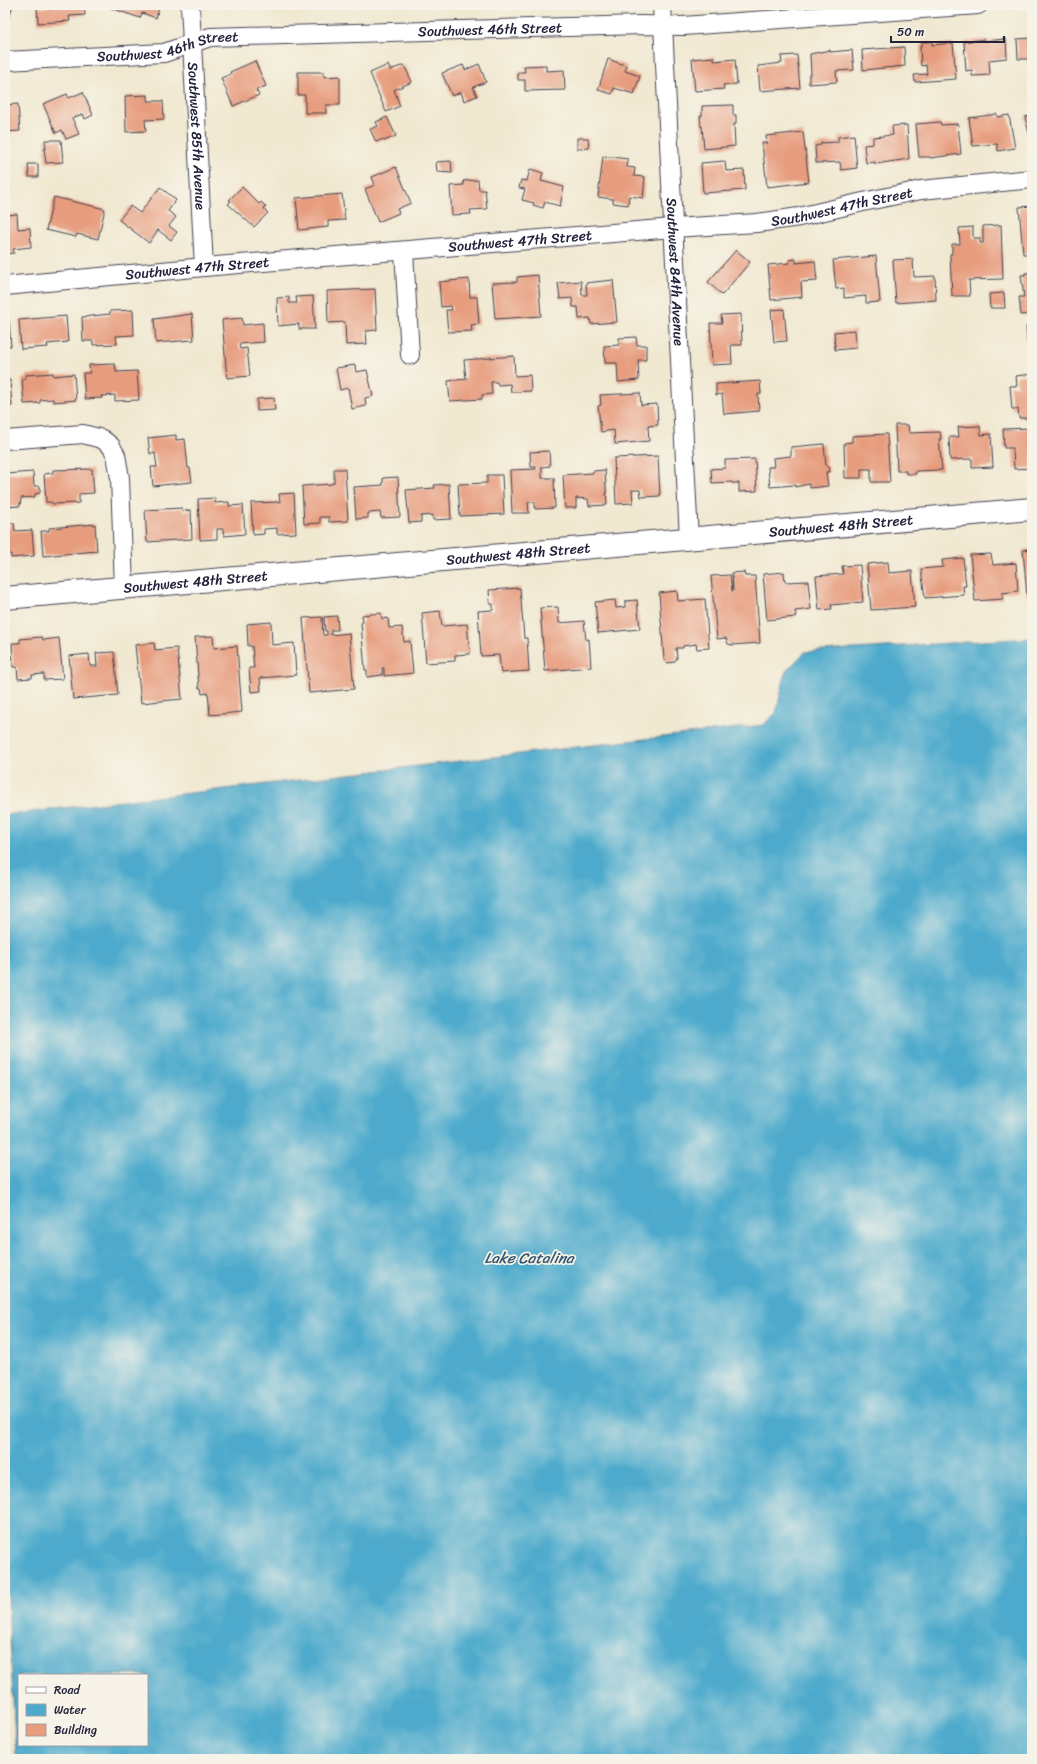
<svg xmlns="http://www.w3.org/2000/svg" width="1037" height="1764" font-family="Sriracha,sans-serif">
  <rect width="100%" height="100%" fill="#f7f3e8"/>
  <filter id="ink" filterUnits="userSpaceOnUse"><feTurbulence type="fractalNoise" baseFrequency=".025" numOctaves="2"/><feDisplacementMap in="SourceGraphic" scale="8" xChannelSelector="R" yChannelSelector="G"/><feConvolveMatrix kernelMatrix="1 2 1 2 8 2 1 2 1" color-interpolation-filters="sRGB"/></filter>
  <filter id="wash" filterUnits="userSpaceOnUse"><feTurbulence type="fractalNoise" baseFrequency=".012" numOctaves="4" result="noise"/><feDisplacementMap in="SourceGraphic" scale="16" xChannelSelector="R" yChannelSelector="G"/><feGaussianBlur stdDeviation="0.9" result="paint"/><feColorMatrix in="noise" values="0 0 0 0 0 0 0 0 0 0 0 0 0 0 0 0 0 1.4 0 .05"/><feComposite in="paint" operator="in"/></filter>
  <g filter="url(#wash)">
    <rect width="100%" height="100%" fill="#f0e8d0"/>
    <!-- water -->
    <path fill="#4eaacc" stroke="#386684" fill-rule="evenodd" d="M1032 638V1759H16L5 1541V815L763 725 776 713 786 671 805 652ZM19 1675H147V1745H19Z"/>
    <g id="blocks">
      <!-- building -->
      <g fill="#e79c7e">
        <polygon points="5,5 13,5 8,20 5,19"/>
        <polygon points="48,5 84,5 85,15 69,16 70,21 38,23 37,8 48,7"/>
        <polygon points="109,5 160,5 156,18 142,13 140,18 108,7"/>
        <polygon points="1032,38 1032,78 1030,78 1028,59 1018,59 1017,39"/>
        <polygon points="984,39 984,41 1006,39 1007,58 989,60 990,75 972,76 972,70 966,71 964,42"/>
        <polygon points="922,42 932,42 932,45 953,43 956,79 915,82 914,75 927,74 926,65 921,66 920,46 922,45"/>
        <polygon points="904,47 905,66 863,70 862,50"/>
        <polygon points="830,50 830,52 852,50 854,70 836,71 837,82 809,84 809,74 811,74 810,54"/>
        <polygon points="797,55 800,88 760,91 758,66 782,63 781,56"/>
        <polygon points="714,57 714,61 735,59 737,84 723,85 724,89 695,91 692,59"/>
        <polygon points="608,59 627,66 625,71 640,76 634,94 614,88 612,94 598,90"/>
        <polygon points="255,61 266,86 256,90 259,95 233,106 221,78 231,74 230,72"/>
        <polygon points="479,64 486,82 473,87 477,96 464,101 461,92 452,96 442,73 463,65 465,70"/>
        <polygon points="388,65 390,70 404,65 412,82 394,90 400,106 386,112 370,73"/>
        <polygon points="546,65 546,71 564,70 565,90 525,91 525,80 518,80 518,72 525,72 524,66"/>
        <polygon points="298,72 324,72 324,77 340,76 340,105 326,105 326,113 305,113 305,95 298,95"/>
        <polygon points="83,92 93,115 85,119 83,114 72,118 79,134 66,139 62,130 56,133 43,104 67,94 69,98"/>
        <polygon points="148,95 148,101 163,101 164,119 145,120 146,131 126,132 125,96"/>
        <polygon points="18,104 20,131 5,132 5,105"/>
        <polygon points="733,105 733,115 736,115 736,124 734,124 735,146 704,149 702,126 701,127 700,116 702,116 702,106"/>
        <polygon points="997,114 997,117 1009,115 1015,148 998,151 997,144 973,146 969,118"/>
        <polygon points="1032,115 1032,142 1031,142 1025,117"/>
        <polygon points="387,117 396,136 384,141 383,139 376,142 370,129 378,126 376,122"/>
        <polygon points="940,122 941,125 958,124 961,154 930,158 930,157 919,157 916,124"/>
        <polygon points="907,125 909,159 875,164 875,162 866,163 864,145 873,144 873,137 893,135 892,126"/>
        <polygon points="803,132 809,182 767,187 762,143 767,143 766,136"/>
        <polygon points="854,135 857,168 841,170 840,162 816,163 815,146 821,145 821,143 838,142 838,137"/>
        <polygon points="577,138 588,138 589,148 577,149"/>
        <polygon points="45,140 61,140 63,162 46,163 44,149 46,149"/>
        <polygon points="603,156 628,159 627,167 635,168 634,176 645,177 643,198 629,196 628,205 613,203 613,199 598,197"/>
        <polygon points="451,161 452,173 437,172 436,162"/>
        <polygon points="725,161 726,171 744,170 745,190 703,193 701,163"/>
        <polygon points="28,164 38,164 38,177 29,177"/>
        <polygon points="396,167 411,203 397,209 399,213 378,222 365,189 375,185 372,177"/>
        <polygon points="530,169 543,173 541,181 564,187 560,206 545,202 543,208 533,205 534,203 522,200 525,189 519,188 521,180 527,181"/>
        <polygon points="478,180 479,190 485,190 487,209 470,210 471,214 452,215 450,186 464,185 463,181"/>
        <polygon points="160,187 176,200 168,211 176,217 169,226 177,232 171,240 158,230 149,243 119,220 130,206 140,213"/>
        <polygon points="242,187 259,204 261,202 266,207 264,209 268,213 254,227 228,204 231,201 229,200"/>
        <polygon points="342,194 345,220 328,221 328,227 299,230 296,198"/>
        <polygon points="54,197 105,209 98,239 77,234 76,237 46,230"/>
        <polygon points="1032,206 1032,254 1023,254 1019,207"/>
        <polygon points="17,214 18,229 30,228 31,247 13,249 14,253 5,254 5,215"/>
        <polygon points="1001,225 1003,279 969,280 970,296 952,296 950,254 952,254 952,244 960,244 959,228 973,227 973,238 980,238 980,243 983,243 983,226"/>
        <polygon points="736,250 750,262 722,295 708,282"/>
        <polygon points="876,256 880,302 866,303 866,296 844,298 844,288 836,289 833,260"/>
        <polygon points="796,259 796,263 815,261 817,281 801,282 802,297 771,300 768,265 789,263 789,260"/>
        <polygon points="913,259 914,277 935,276 936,300 896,303 893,260"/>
        <polygon points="1025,273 1032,273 1032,314 1021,315 1019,297 1024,297 1021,275 1025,275"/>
        <polygon points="538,275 541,316 495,319 492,283 517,282 517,277"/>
        <polygon points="469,279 470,297 477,297 479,324 471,325 472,331 448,332 446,310 452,310 451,306 441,307 439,282"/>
        <polygon points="613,280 617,322 591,324 590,318 579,319 578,307 573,307 572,298 560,299 558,283 581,281 582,295 587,295 586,283"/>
        <polygon points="375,289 377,330 366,331 367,344 346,345 345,322 328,323 327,291"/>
        <polygon points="1004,293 1005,308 990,308 989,294"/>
        <polygon points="313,296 315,329 299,329 299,324 278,326 277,298 289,297 289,303 297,303 296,297"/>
        <polygon points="784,309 787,341 774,342 771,310"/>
        <polygon points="133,310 134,335 116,336 117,344 93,345 93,341 83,341 82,317 110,314 110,311"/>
        <polygon points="192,314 194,340 156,343 154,319"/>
        <polygon points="741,314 742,345 731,345 732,364 712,365 710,323 722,323 721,315"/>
        <polygon points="66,316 68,342 47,344 48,347 21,349 19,320"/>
        <polygon points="242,318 243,325 263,323 264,342 239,344 240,349 247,348 250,376 227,378 222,320"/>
        <polygon points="9,321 11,346 5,346 5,322"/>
        <polygon points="1032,326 1032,366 1029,366 1026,327"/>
        <polygon points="855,330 856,348 835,350 834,332"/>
        <polygon points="636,337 637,345 646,345 646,360 638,360 639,380 618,382 617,363 605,363 604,346 619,345 619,338"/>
        <polygon points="514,356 515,376 530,375 531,391 511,392 510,384 498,385 497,382 491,382 492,394 482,395 482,399 450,401 448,381 466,379 464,360"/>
        <polygon points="115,364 116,372 137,371 139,400 115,401 115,395 101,396 102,398 85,399 83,373 90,373 89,365"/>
        <polygon points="355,365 356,372 367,370 373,396 365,398 366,406 352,409 348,388 340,390 336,368"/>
        <polygon points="53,373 53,376 74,374 76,400 53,402 53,399 40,400 40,403 24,404 22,379 26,378 26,375"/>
        <polygon points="1032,374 1032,418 1019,418 1018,409 1012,409 1010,386 1017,386 1016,376"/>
        <polygon points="5,380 10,380 12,406 5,407"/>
        <polygon points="760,381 761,394 758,394 759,411 724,414 722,394 716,395 716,384"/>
        <polygon points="640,393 641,405 657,404 658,425 648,426 649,441 615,444 614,430 601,432 598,406 601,405 600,395"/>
        <polygon points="274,398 275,410 257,411 257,399"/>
        <polygon points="895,425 908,425 909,433 940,432 941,439 939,439 942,470 916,471 916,474 906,474 906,471 897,471"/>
        <polygon points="980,426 981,435 991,434 993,467 972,468 972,459 950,460 949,437 959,437 958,427"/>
        <polygon points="1032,428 1032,468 1014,469 1013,448 1004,448 1003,429"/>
        <polygon points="887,434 890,482 871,482 871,469 861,469 861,478 845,478 844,443 852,442 852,436"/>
        <polygon points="176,435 176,440 185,439 188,468 190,468 192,482 153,486 151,467 157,467 155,453 150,454 148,438"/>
        <polygon points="824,444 826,466 828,466 829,472 826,472 828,486 810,488 809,484 795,487 795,485 770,487 768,467 774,467 773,458 791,456 791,447"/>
        <polygon points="549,451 550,466 542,467 542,478 554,478 555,508 535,509 535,502 528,502 529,513 512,513 510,470 536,469 536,467 531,467 530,452"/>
        <polygon points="658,456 660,496 641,497 640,490 632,490 633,503 616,504 614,458"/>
        <polygon points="755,459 757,491 739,492 739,483 732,483 732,482 712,483 711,469 725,468 725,460"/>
        <polygon points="92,469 94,493 79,494 79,503 53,504 51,502 46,502 44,474 53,473 53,470"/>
        <polygon points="334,469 345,469 348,521 329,522 329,517 320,517 320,523 304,524 302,486 332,484 332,483 334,483"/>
        <polygon points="605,470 607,505 589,506 588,499 576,498 576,508 565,508 563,475 593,473 593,471"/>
        <polygon points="33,472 34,486 40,486 40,493 35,494 35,497 21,498 20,506 5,507 5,474"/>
        <polygon points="487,475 502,475 504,514 460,516 458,484 487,483"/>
        <polygon points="398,477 400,517 381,518 380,512 368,513 368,518 356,519 354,487 383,485 383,478"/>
        <polygon points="449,484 451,519 433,520 433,515 421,516 421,522 409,523 406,490 435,488 434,485"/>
        <polygon points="294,493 296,533 277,534 277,528 264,529 264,534 253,535 251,503 280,502 279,494"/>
        <polygon points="215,498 215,503 229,502 229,506 243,505 245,534 224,536 223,529 217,529 217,539 200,540 198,499"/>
        <polygon points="182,508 182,511 191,510 192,539 147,542 145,510"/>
        <polygon points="9,523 14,523 15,531 32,530 34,556 11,558 11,554 5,554 5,529 9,529"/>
        <polygon points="95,524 97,551 43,556 41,531 49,531 49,528"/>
        <polygon points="1032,549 1032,596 1027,596 1023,550"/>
        <polygon points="991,554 993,565 1016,563 1018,591 1002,593 1003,599 975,601 970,555"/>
        <polygon points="963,558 966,586 963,586 964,595 925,598 921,569 943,567 942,560"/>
        <polygon points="888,562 889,573 912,571 915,607 871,610 867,564"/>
        <polygon points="860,565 863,602 831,605 832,609 819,610 816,576 843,574 842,566"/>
        <polygon points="744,572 745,576 755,576 760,643 732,645 728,644 726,638 717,639 711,576 730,575 732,591 733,591 732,573"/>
        <polygon points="784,572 785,582 808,581 811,609 795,611 796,617 767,620 763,574"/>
        <polygon points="520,588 524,638 527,638 529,671 501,673 499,655 481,656 478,611 493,610 493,604 490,604 489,590"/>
        <polygon points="677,591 678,601 705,599 709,648 697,649 696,644 683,646 683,648 676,648 677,658 674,662 668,663 664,659 659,593"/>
        <polygon points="615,600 616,608 625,607 625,601 637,600 640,629 598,633 595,602"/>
        <polygon points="558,607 559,623 584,621 586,640 589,639 591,667 545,671 540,608"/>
        <polygon points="440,611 442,626 467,624 470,654 455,655 455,661 426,663 422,613"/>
        <polygon points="381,613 382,619 388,618 389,628 402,627 404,642 410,641 413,673 384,676 384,668 382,668 382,675 367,677 367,670 365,670 361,623 363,622 362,615"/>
        <polygon points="337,616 338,630 331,630 331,635 349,633 354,689 309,693 303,618 322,617 323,635 327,635 327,631 325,631 324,617"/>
        <polygon points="271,622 272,645 294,643 296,675 260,678 261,691 251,692 249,668 254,668 252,646 248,646 247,624"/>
        <polygon points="213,636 214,648 237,646 242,712 210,715 208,693 202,694 201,688 199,688 195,637"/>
        <polygon points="42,637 43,640 59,638 63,679 44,680 44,674 32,675 32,678 18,679 17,667 13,667 12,643 20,643 20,639"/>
        <polygon points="154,643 155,650 177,648 182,699 141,703 135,645"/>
        <polygon points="114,652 118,695 73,699 69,656 89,654 90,666 97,666 96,653"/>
      </g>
    </g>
  </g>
  <g filter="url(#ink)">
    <use href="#blocks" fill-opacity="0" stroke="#414051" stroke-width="1"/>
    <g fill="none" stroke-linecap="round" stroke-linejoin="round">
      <!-- minor casing -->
      <g stroke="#414051" stroke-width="20">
        <g id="minor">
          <path id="s1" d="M190 5 204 267"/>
          <path id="s2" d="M662 5 689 539"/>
          <path id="s3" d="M5 61 164 53 210 37 642 25 683 26 978 5"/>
          <polyline points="404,251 410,355"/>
          <path id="s4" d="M5 286 204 267 673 228 757 223 799 217 863 202 921 190 1032 179"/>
          <polyline points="5,440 83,434 102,439 111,446 116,455 120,478 124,588"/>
        </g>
      </g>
      <!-- tertiary casing -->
      <g stroke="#414051" stroke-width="24">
        <g id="tertiary">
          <path id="s5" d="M5 598 1032 509"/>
        </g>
      </g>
      <!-- minor -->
      <use href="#minor" stroke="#fff" stroke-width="18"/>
      <!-- tertiary -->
      <use href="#tertiary" stroke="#fff" stroke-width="22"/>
    </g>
  </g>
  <g text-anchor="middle" stroke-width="3.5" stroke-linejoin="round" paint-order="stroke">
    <!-- street labels -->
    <g font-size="14" fill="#22223b" stroke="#f7f3e8">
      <text dy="5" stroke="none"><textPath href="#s3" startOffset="488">Southwest 46th Street</textPath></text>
      <text dy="5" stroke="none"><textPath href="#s3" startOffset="164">Southwest 46th Street</textPath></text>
      <text dy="5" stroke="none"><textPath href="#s1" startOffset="131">Southwest 85th Avenue</textPath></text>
      <text dy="5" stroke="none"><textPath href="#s4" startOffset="841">Southwest 47th Street</textPath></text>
      <text dy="5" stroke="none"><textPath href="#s4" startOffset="517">Southwest 47th Street</textPath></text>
      <text dy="5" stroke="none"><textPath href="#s4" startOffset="193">Southwest 47th Street</textPath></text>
      <text dy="5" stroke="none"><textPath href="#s2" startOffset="267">Southwest 84th Avenue</textPath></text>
      <text dy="5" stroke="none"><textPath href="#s5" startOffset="839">Southwest 48th Street</textPath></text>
      <text dy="5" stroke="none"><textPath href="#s5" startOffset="515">Southwest 48th Street</textPath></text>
      <text dy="5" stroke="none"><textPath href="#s5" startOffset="191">Southwest 48th Street</textPath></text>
    </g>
    <!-- water labels -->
    <g font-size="15" font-style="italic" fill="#345875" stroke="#f7f3e8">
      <text x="529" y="1263">Lake Catalina</text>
    </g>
  </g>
  <!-- margin -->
  <rect width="1037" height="1764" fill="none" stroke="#f7f3e8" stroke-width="20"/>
  <!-- legend -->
  <rect x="18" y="1674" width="130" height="72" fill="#f7f3e8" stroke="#a29fa3"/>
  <rect x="26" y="1687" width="20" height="6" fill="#ffffff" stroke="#a29fa3"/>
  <text x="54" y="1694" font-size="12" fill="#22223b">Road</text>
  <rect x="26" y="1704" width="20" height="12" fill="#4eaacc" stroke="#a29fa3"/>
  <text x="54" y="1714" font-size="12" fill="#22223b">Water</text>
  <rect x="26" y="1724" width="20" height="12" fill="#e79c7e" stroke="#a29fa3"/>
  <text x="54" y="1734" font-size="12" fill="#22223b">Building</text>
  <!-- scale -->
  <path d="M891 36v6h113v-6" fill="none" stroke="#22223b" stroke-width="2"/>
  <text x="897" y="36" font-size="12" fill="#22223b" stroke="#f7f3e8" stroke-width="3" paint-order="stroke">50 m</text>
</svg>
